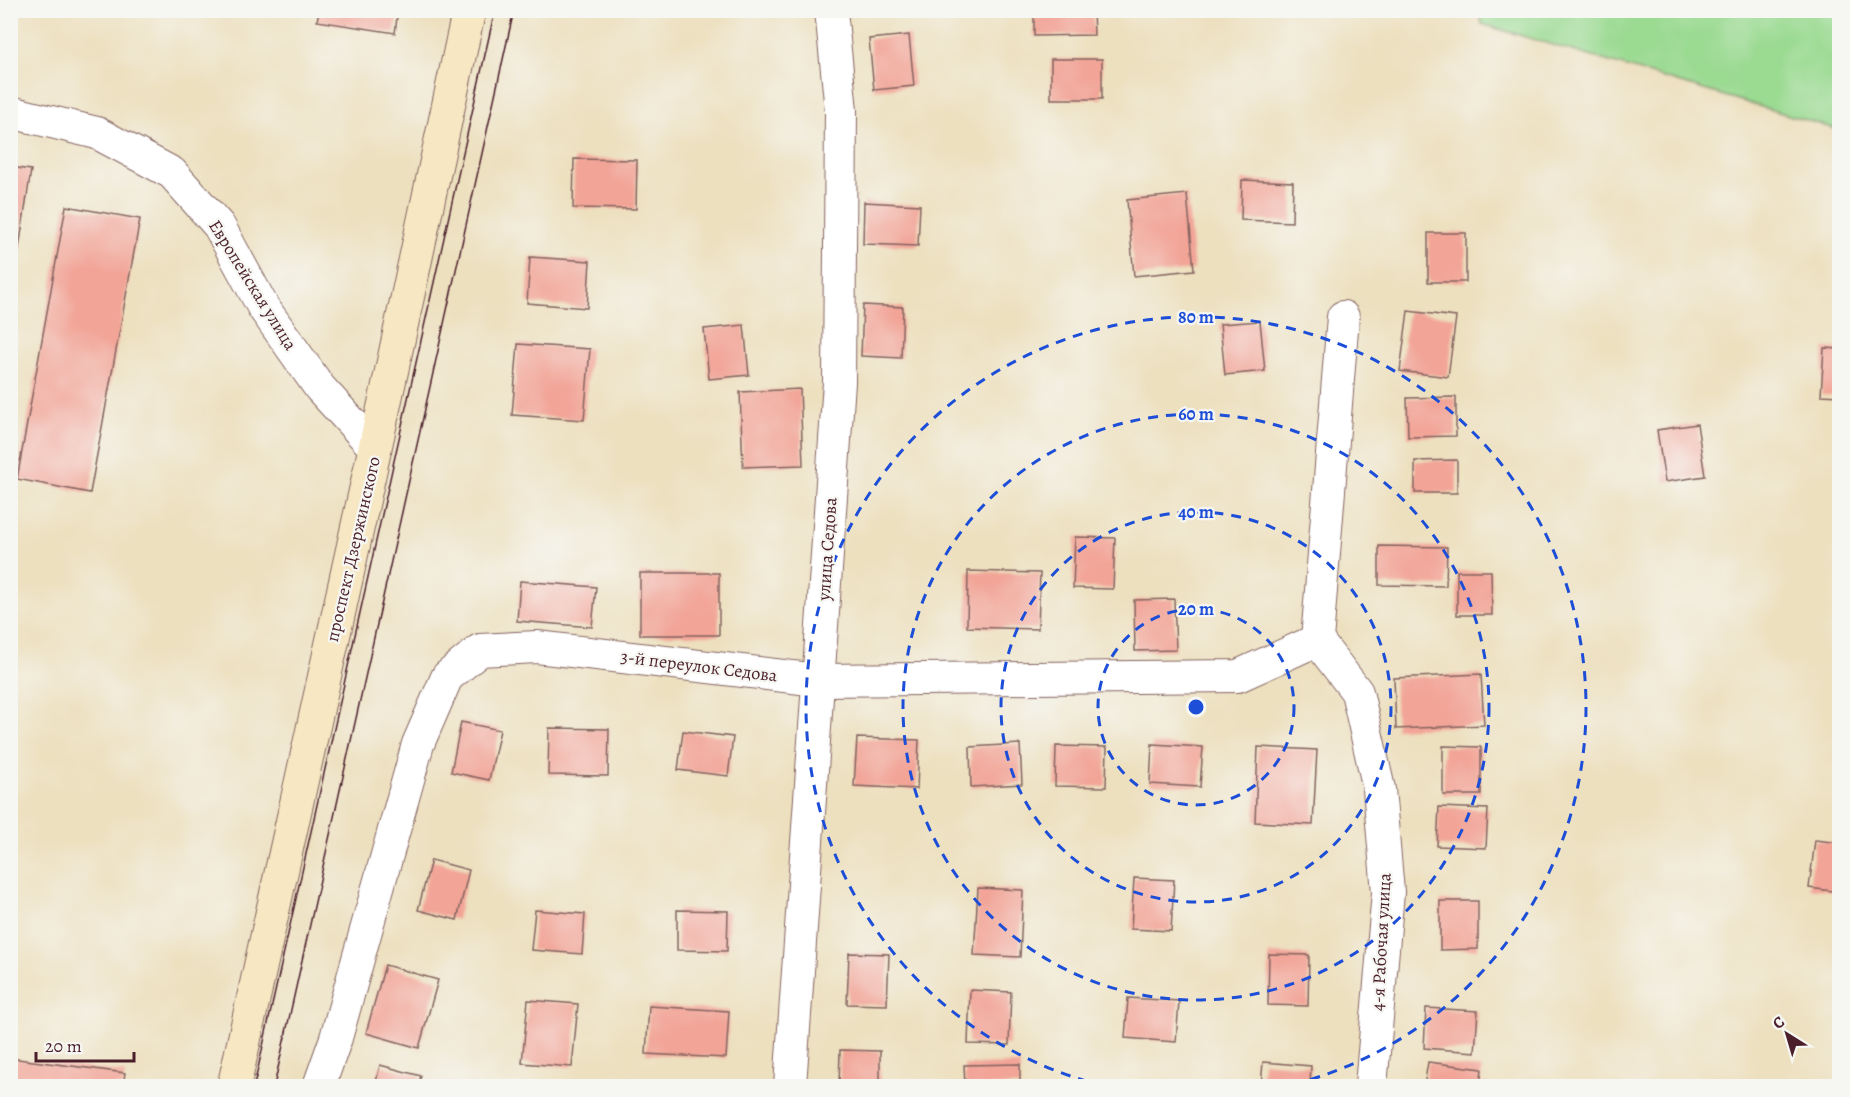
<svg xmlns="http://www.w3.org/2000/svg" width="1850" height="1097" font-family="Alegreya,serif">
  <rect width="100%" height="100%" fill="#f6f6f2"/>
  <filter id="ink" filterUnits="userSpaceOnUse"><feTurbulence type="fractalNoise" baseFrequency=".0167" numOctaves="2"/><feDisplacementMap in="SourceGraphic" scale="12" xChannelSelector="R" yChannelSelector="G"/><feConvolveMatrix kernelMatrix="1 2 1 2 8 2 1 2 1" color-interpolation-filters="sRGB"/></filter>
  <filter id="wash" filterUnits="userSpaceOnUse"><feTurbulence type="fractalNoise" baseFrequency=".008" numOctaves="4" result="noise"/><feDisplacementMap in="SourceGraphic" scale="24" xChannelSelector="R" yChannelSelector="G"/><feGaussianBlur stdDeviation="1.35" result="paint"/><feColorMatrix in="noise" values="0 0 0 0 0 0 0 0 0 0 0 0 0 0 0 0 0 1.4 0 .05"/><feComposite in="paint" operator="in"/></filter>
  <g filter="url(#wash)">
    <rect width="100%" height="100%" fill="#ede0bf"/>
    <!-- green -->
    <polygon fill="#9ada91" stroke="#727c5e" stroke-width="1.5" points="1479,11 1839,11 1839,130 1482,24"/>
    <g id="blocks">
      <!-- building -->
      <g fill="#f2a497">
        <polygon points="319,10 398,10 395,33 317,21"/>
        <polygon points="1034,10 1093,10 1094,35 1034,36"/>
        <polygon points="909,35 914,86 874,90 869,39"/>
        <rect x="1051" y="59" width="51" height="40"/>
        <polygon points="574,159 637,160 636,209 573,208"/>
        <polygon points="10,167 31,170 12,294 10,294"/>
        <polygon points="1242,180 1293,182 1292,222 1241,220"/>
        <polygon points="1187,194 1194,270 1134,276 1127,200"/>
        <polygon points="864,202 920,205 918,246 863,244"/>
        <polygon points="66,206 140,219 90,493 17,479"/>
        <rect x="1428" y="233" width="38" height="49"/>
        <polygon points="530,257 590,261 587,308 527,303"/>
        <polygon points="863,305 903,307 901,358 861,356"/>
        <polygon points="1408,311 1456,317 1448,377 1400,371"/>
        <polygon points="1260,321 1265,371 1225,375 1220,324"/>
        <polygon points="744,325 749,375 709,379 704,329"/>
        <polygon points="518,344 590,349 584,420 512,415"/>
        <polygon points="1824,348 1840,349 1840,396 1821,395"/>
        <polygon points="800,389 803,465 743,467 740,392"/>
        <polygon points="1456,397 1456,436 1408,437 1407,398"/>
        <polygon points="1697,424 1705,476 1665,482 1657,430"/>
        <polygon points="1457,460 1457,493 1415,493 1415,461"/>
        <rect x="1837" y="478" width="3" height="60"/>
        <polygon points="1075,537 1115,538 1113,589 1073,588"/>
        <polygon points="1379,546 1447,547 1446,586 1379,585"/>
        <polygon points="968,571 1040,573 1038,629 967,627"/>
        <polygon points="1457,571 1491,571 1492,615 1457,615"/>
        <rect x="640" y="573" width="79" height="62"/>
        <polygon points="520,581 596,587 592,627 517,621"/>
        <polygon points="1174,599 1176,650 1135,651 1134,600"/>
        <polygon points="1481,674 1484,725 1396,729 1394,678"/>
        <polygon points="461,722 500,730 489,780 451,772"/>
        <polygon points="549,728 609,729 608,776 548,775"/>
        <polygon points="683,731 733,737 728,776 678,770"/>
        <polygon points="857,738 919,740 917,789 854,786"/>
        <polygon points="1020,744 1022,784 971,787 970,747"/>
        <polygon points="1152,744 1203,747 1200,787 1150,784"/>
        <polygon points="1056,746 1107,747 1106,787 1055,786"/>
        <polygon points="1443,746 1481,747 1481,795 1443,795"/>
        <polygon points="1258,747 1317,750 1313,825 1255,822"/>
        <polygon points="1439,807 1488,809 1486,848 1437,846"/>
        <polygon points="1815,840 1840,843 1840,892 1809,888"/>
        <polygon points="431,860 469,870 457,920 418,910"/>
        <polygon points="1134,878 1174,880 1171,931 1131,929"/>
        <polygon points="978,888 1023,890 1020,957 974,955"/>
        <polygon points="1440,901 1478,901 1478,949 1440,950"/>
        <polygon points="535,910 585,914 582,954 531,950"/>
        <polygon points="677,910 728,911 727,951 677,950"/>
        <polygon points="849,953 889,954 887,1005 847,1004"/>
        <polygon points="1269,954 1309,955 1308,1006 1268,1005"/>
        <polygon points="385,965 438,980 419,1048 366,1033"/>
        <polygon points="970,990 1011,992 1009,1045 968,1044"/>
        <polygon points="1128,998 1179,1001 1176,1042 1125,1038"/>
        <polygon points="528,1000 578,1004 572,1067 522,1063"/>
        <polygon points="649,1006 729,1011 726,1058 646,1054"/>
        <polygon points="1426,1008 1478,1011 1475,1052 1424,1048"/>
        <polygon points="840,1050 880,1051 880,1086 839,1086"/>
        <polygon points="10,1058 125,1073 123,1086 10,1086"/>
        <polygon points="1263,1062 1311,1066 1310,1086 1261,1086"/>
        <polygon points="1428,1062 1482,1069 1480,1086 1424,1086"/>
        <polygon points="1020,1064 1020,1086 965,1086 964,1065"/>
        <polygon points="380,1065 421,1076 418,1086 375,1086"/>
      </g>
    </g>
  </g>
  <g filter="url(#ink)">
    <use href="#blocks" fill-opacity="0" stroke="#83635f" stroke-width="1.5"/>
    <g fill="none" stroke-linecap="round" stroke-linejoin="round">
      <!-- minor casing -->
      <g stroke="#83635f" stroke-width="34">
        <g id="minor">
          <polyline points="10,112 97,133 172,173 219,226 263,307 320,388 375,448"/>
          <polyline points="1317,640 1343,317"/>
          <polyline points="319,1086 336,1038 418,744 447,677 480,650 537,647 818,680 1238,676 1317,640 1357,692 1379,789 1388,892 1371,1086"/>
          <polyline points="790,1086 839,382 841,111 831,10"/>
        </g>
      </g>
      <!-- secondary casing -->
      <g stroke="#83635f" stroke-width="35">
        <polyline id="secondary" points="234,1086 375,448 469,10"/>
      </g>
      <!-- minor -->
      <use href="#minor" stroke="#fff" stroke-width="32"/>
      <!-- secondary -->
      <use href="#secondary" stroke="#f7e8c3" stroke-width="33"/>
      <!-- tram -->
      <g stroke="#4a1f2b" stroke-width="1.5">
        <polyline points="254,1086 495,10"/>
        <polyline points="274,1086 514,10"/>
      </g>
    </g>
  </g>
  <!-- distance rings -->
  <g fill="none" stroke="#1d4ed8" stroke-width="3" stroke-dasharray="10 8">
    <circle cx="1196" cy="707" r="98"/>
    <circle cx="1196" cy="707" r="195"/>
    <circle cx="1196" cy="707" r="293"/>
    <path d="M1105 1086A390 390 0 1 1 1287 1086"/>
  </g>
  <g text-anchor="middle" stroke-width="4.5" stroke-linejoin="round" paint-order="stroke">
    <!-- street labels -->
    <g font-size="18" fill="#4a1f2b" stroke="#f6f6f2">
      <text transform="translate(253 285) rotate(58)" y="6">Европейская улица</text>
      <text transform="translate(353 549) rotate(-77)" y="6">проспект Дзержинского</text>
      <text transform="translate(827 549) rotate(-86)" y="6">улица Седова</text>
      <text transform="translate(699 666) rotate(7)" y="6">3-й переулок Седова</text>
      <text transform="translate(1381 942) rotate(-87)" y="6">4-я Рабочая улица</text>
    </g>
  </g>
  <circle cx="1196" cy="707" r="9" fill="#1d4ed8" stroke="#f6f6f2" stroke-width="3"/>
  <g font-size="18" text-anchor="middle" font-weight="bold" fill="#1d4ed8" stroke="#f6f6f2" stroke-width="4.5" stroke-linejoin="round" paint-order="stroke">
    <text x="1196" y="323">80 m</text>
    <text x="1196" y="420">60 m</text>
    <text x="1196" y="518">40 m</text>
    <text x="1196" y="615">20 m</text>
  </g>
  <!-- margin -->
  <rect width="1850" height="1097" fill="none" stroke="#f6f6f2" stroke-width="36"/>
  <!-- north arrow -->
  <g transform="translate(1787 1034) rotate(323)" stroke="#f6f6f2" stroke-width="4.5" paint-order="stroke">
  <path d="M0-4.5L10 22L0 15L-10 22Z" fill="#4a1f2b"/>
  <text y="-9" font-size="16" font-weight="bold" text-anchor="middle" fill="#4a1f2b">С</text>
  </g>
  <!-- scale -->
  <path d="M36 1052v9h98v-9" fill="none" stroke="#4a1f2b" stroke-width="3"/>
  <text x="45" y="1052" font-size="18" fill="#4a1f2b" stroke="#f6f6f2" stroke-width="4.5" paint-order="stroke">20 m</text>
</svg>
